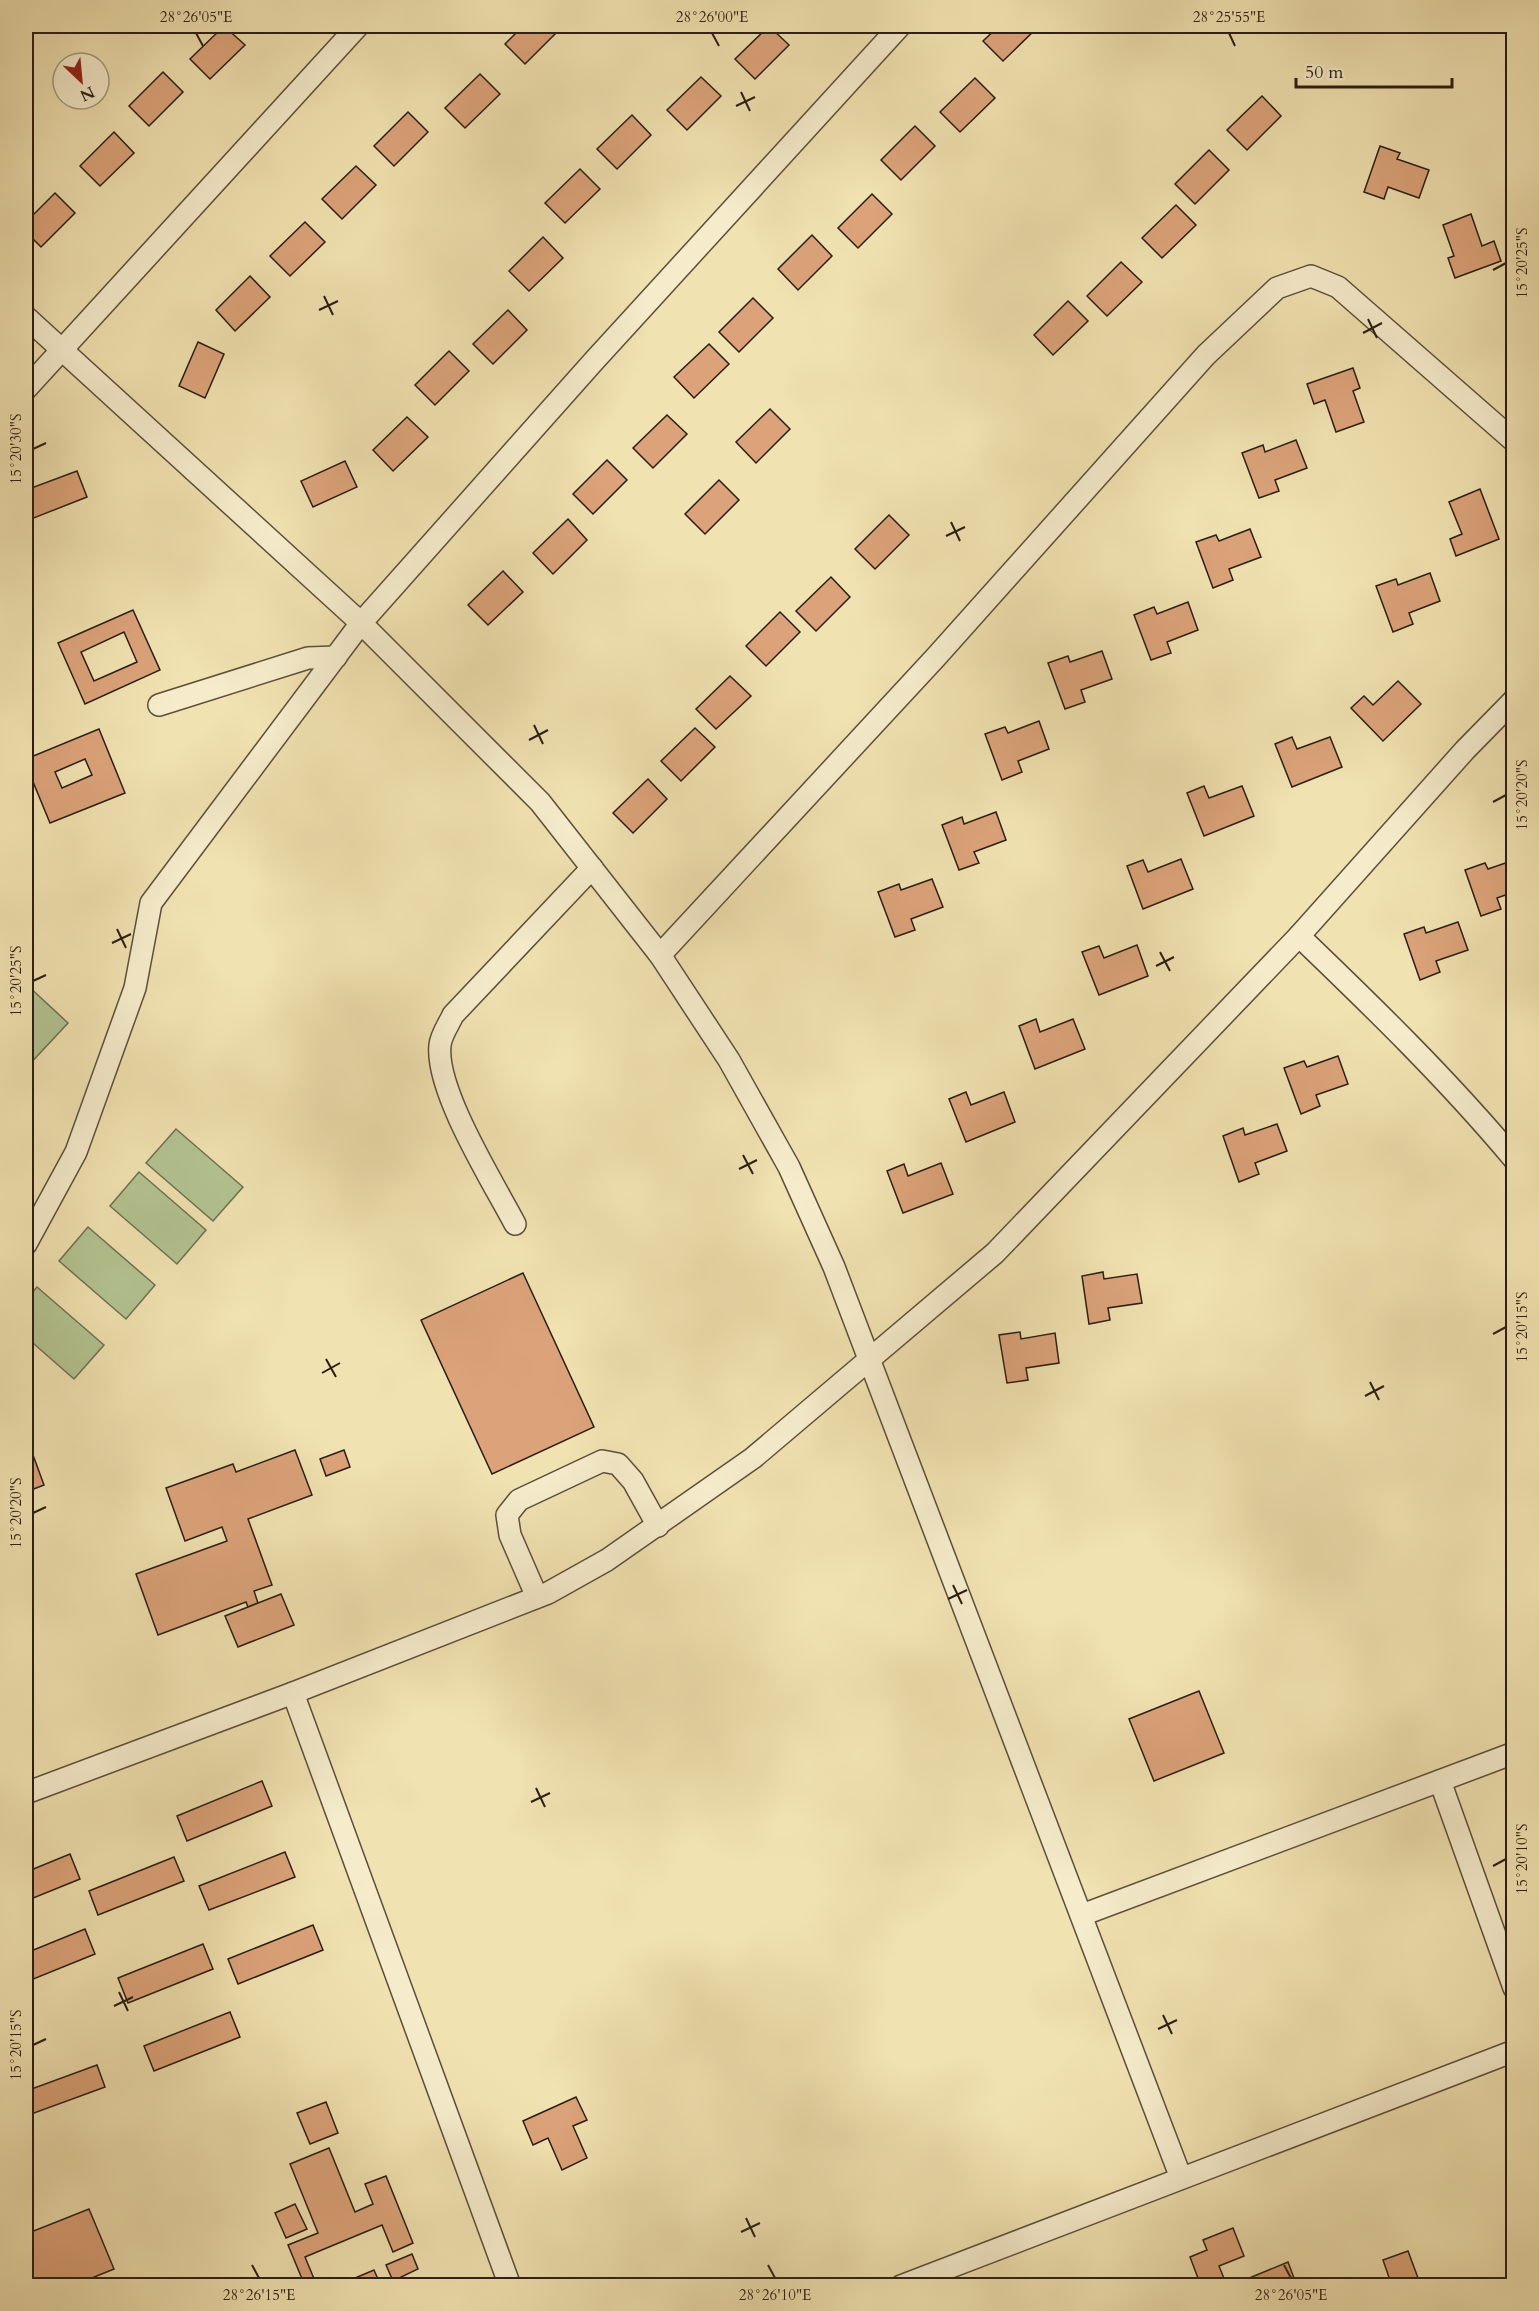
<svg xmlns="http://www.w3.org/2000/svg" width="1539" height="2311" font-family="Cardo,serif">
  <rect width="100%" height="100%" fill="#f1e2b1"/>
  <filter id="stains"><feTurbulence type="fractalNoise" baseFrequency=".00333" numOctaves="4"/><feColorMatrix values="0 0 0 0 .2 0 0 0 0 .09 0 0 0 0 .02 0 0 0 .5 -.17"/></filter>
  <radialGradient id="worn" r=".72"><stop offset=".6" stop-color="#630" stop-opacity="0"/><stop offset="1" stop-color="#630" stop-opacity=".3"/></radialGradient>
  <!-- green -->
  <g fill="#b3c491" stroke="#6e7052" stroke-width="1.5">
    <polygon points="26,984 68,1023 26,1068"/>
    <polygon points="176,1129 243,1187 213,1221 146,1163"/>
    <polygon points="139,1172 206,1230 177,1264 110,1206"/>
    <polygon points="88,1227 155,1285 126,1319 59,1261"/>
    <polygon points="37,1287 104,1345 74,1379 26,1337 26,1300"/>
  </g>
  <!-- building -->
  <g fill="#dca37a" stroke="#2a1d14" stroke-width="1.5" fill-rule="evenodd">
    <polygon points="224,26 245,45 210,79 190,59"/>
    <polygon points="523,26 554,26 559,30 525,64 505,44"/>
    <polygon points="769,26 789,45 755,79 735,59"/>
    <polygon points="999,26 1036,26 1038,27 1003,61 983,41"/>
    <polygon points="163,72 183,92 149,126 129,106"/>
    <polygon points="480,74 500,94 465,128 445,108"/>
    <polygon points="701,77 721,96 687,130 667,110"/>
    <polygon points="975,78 995,98 960,132 940,112"/>
    <polygon points="1262,96 1281,116 1247,150 1227,130"/>
    <polygon points="408,112 428,132 394,166 374,146"/>
    <polygon points="632,115 651,135 617,169 597,149"/>
    <polygon points="915,126 935,146 901,180 881,160"/>
    <polygon points="114,132 134,153 100,186 80,166"/>
    <polygon points="1380,146 1400,153 1397,159 1429,170 1419,198 1388,187 1384,199 1364,192"/>
    <polygon points="1209,150 1229,170 1195,204 1175,184"/>
    <polygon points="356,166 376,185 342,219 322,199"/>
    <polygon points="580,169 600,189 565,223 545,203"/>
    <polygon points="55,193 75,213 41,247 26,232 26,222"/>
    <polygon points="872,194 892,214 858,248 838,228"/>
    <polygon points="1176,205 1196,225 1162,258 1142,238"/>
    <polygon points="1471,214 1482,246 1494,241 1501,261 1455,278 1448,258 1454,256 1443,225"/>
    <polygon points="305,222 325,242 290,276 270,256"/>
    <polygon points="812,235 832,256 798,290 778,269"/>
    <polygon points="543,237 563,258 529,291 509,271"/>
    <polygon points="1121,262 1142,282 1107,316 1087,296"/>
    <polygon points="250,276 270,297 235,331 216,310"/>
    <polygon points="753,298 773,318 739,352 719,332"/>
    <polygon points="1068,301 1088,321 1053,355 1034,335"/>
    <polygon points="508,310 527,330 493,364 473,344"/>
    <polygon points="198,342 224,354 205,398 179,386"/>
    <polygon points="709,344 729,364 694,398 674,377"/>
    <polygon points="449,351 469,371 435,405 415,385"/>
    <polygon points="1353,368 1360,388 1353,391 1364,422 1336,432 1325,400 1314,404 1307,384"/>
    <polygon points="770,409 790,429 756,463 736,442"/>
    <polygon points="667,415 687,434 653,468 633,448"/>
    <polygon points="407,417 428,437 393,471 373,450"/>
    <polygon points="1296,440 1307,468 1275,480 1279,491 1259,498 1242,453 1263,445 1265,452"/>
    <polygon points="607,460 627,480 593,514 573,494"/>
    <polygon points="345,461 357,487 313,507 301,481"/>
    <polygon points="77,471 87,497 26,521 26,490"/>
    <polygon points="719,480 739,500 705,534 685,514"/>
    <polygon points="1480,489 1499,539 1456,556 1450,539 1462,534 1449,502"/>
    <polygon points="889,515 909,535 875,569 855,549"/>
    <polygon points="568,519 587,540 553,574 533,553"/>
    <polygon points="1250,529 1261,557 1229,569 1233,580 1213,588 1196,542 1216,535 1219,541"/>
    <polygon points="503,571 523,592 488,625 468,605"/>
    <polygon points="1430,573 1440,601 1409,613 1413,624 1393,632 1376,586 1396,579 1398,585"/>
    <polygon points="831,577 850,597 816,631 796,611"/>
    <polygon points="1188,602 1198,630 1167,642 1171,653 1151,660 1134,615 1154,607 1157,614"/>
    <path d="M133 610 160 670 85 704 58 643ZM124 632 137 662 94 681 81 652Z"/>
    <polygon points="780,612 800,632 766,666 746,646"/>
    <polygon points="1102,651 1112,679 1081,690 1085,702 1065,709 1048,663 1068,656 1070,662"/>
    <polygon points="730,676 751,696 716,729 696,709"/>
    <polygon points="1398,681 1421,704 1383,741 1351,708 1364,696 1373,705"/>
    <polygon points="1039,721 1049,749 1018,761 1022,772 1002,780 985,734 1005,727 1008,733"/>
    <polygon points="695,728 715,747 681,781 661,761"/>
    <path d="M99 729 125 793 50 823 31 777 26 779V759ZM85 759 92 775 62 788 55 772Z"/>
    <polygon points="1292,737 1297,749 1330,737 1342,767 1292,787 1275,744"/>
    <polygon points="648,779 667,799 633,833 613,813"/>
    <polygon points="1204,786 1209,798 1242,786 1254,816 1204,836 1187,793"/>
    <polygon points="996,812 1006,840 974,852 979,863 959,870 942,825 962,817 964,824"/>
    <polygon points="1181,859 1193,889 1143,909 1127,866 1143,860 1148,872"/>
    <polygon points="1514,860 1514,892 1497,898 1501,909 1481,916 1465,870 1485,863 1488,869"/>
    <polygon points="932,879 943,907 911,919 915,930 895,937 878,892 899,884 901,890"/>
    <polygon points="1458,922 1468,950 1436,961 1440,972 1420,980 1404,934 1424,927 1426,933"/>
    <polygon points="1137,945 1148,976 1099,995 1082,952 1099,946 1104,958"/>
    <polygon points="1036,1019 1040,1032 1073,1019 1085,1049 1035,1069 1019,1026"/>
    <polygon points="1338,1056 1348,1084 1316,1095 1320,1106 1301,1114 1284,1068 1304,1061 1307,1067"/>
    <polygon points="966,1092 971,1105 1004,1092 1015,1122 966,1142 949,1099"/>
    <polygon points="1277,1124 1287,1151 1255,1163 1259,1174 1239,1182 1223,1136 1243,1128 1245,1135"/>
    <polygon points="941,1163 953,1194 903,1213 887,1171 904,1164 908,1176"/>
    <polygon points="1103,1272 1104,1279 1137,1274 1142,1303 1108,1308 1110,1320 1089,1324 1082,1276"/>
    <polygon points="523,1273 594,1427 492,1474 421,1320"/>
    <polygon points="1020,1332 1021,1339 1055,1333 1059,1363 1026,1368 1028,1380 1007,1383 999,1335"/>
    <polygon points="295,1450 312,1495 248,1519 272,1585 254,1591 258,1603 248,1607 246,1602 158,1635 136,1574 227,1541 222,1527 185,1541 166,1488 233,1464 236,1472"/>
    <polygon points="344,1450 350,1467 326,1476 320,1459"/>
    <polygon points="33,1455 44,1485 26,1492 26,1457"/>
    <polygon points="281,1594 294,1625 238,1647 225,1616"/>
    <polygon points="1199,1691 1224,1753 1154,1781 1129,1719"/>
    <polygon points="262,1781 272,1806 187,1841 177,1816"/>
    <polygon points="285,1852 295,1877 209,1910 199,1886"/>
    <polygon points="70,1854 80,1879 26,1901 26,1872"/>
    <polygon points="174,1857 184,1881 98,1915 89,1891"/>
    <polygon points="313,1925 323,1950 238,1984 228,1959"/>
    <polygon points="85,1929 95,1954 26,1982 26,1953"/>
    <polygon points="203,1944 213,1969 128,2003 118,1978"/>
    <polygon points="230,2012 240,2037 154,2071 144,2046"/>
    <polygon points="97,2065 105,2087 26,2116 26,2091"/>
    <polygon points="576,2097 587,2120 573,2126 587,2158 562,2170 548,2138 533,2145 523,2121"/>
    <polygon points="326,2102 338,2133 310,2144 297,2113"/>
    <polygon points="329,2148 355,2212 373,2204 365,2184 386,2176 413,2243 393,2252 382,2225 305,2257 317,2286 305,2286 288,2245 318,2233 290,2164"/>
    <polygon points="295,2204 307,2229 286,2238 275,2213"/>
    <polygon points="89,2209 114,2269 72,2286 28,2286 26,2234"/>
    <polygon points="1233,2228 1244,2256 1219,2266 1227,2286 1201,2286 1190,2257 1207,2250 1203,2240"/>
    <polygon points="1408,2251 1421,2286 1392,2286 1383,2260"/>
    <polygon points="412,2254 418,2269 393,2281 386,2265"/>
    <polygon points="1288,2262 1297,2286 1230,2286"/>
    <polygon points="374,2270 381,2286 336,2286"/>
  </g>
  <g fill="none" stroke-linecap="round" stroke-linejoin="round">
    <!-- minor casing -->
    <g stroke="#5c4e3b" stroke-width="24">
      <g id="minor">
        <polyline points="26,317 361,623 540,802 660,955 729,1060 789,1167 834,1267 1181,2178"/>
        <polyline points="26,389 358,26"/>
        <polyline points="159,705 308,658 336,657"/>
        <path d="M1299 936C1374 1008 1447 1079 1514 1159"/>
        <polyline points="660,955 936,657 1206,355 1277,288 1311,276 1338,287 1514,441"/>
        <path d="M515 1224C493 1182 435 1090 440 1045 441 1035 449 1024 453 1015L592 868"/>
        <polyline points="26,1244 76,1152 135,988 151,903 361,623 593,362 900,26"/>
        <polyline points="537,1597 510,1535 507,1515 519,1500 602,1461 618,1464 633,1481 658,1526"/>
        <polyline points="293,1693 510,2286"/>
        <polyline points="1440,1781 1514,1988"/>
        <polyline points="26,1793 293,1693 548,1593 607,1560 753,1458 995,1253 1299,936 1465,750 1514,700"/>
        <polyline points="1082,1915 1514,1753"/>
        <polyline points="901,2286 1514,2051"/>
      </g>
    </g>
    <!-- minor -->
    <use href="#minor" stroke="#f6eccc" stroke-width="21"/>
  </g>
  <!-- ticks -->
  <path fill="none" stroke="#2a1d14" stroke-width="2" d="M196 33 203 46M712 33 719 46M1229 33 1235 46M741 92 750 111M736 106 755 97M1493 270 1506 263M324 296 333 315M319 310 338 301M1368 319 1377 338M1363 333 1382 323M33 449 46 443M951 522 960 541M946 536 965 527M534 725 543 744M529 740 548 730M1493 802 1506 795M117 929 126 948M112 943 131 934M1160 952 1170 971M1156 966 1174 957M33 981 46 975M743 1155 753 1174M739 1169 757 1160M1493 1334 1506 1327M326 1359 336 1377M322 1373 340 1363M1370 1382 1379 1400M1365 1396 1384 1386M33 1513 46 1507M953 1585 962 1604M948 1599 967 1590M536 1788 545 1807M531 1802 550 1793M1493 1866 1506 1859M119 1992 128 2011M114 2006 133 1997M1163 2015 1172 2034M1158 2029 1177 2020M33 2045 46 2039M746 2218 755 2237M741 2232 760 2223M252 2265 259 2278M768 2265 775 2278M1284 2265 1291 2278"/>
  <!-- margin -->
  <rect width="1539" height="2311" fill="none" stroke="#f1e2b1" stroke-width="66"/>
  <!-- north arrow -->
  <g transform="translate(81 81) rotate(154)"><circle r="28" fill="#f6eccc" stroke="#a49982" stroke-width="1.5"/>
  <path d="M0-4.5L10 22L0 15L-10 22Z" fill="#8f2418"/>
  <text y="-9" font-size="16" font-weight="bold" text-anchor="middle" fill="#2a1d14">N</text>
  </g>
  <!-- scale -->
  <path d="M1296 78v9h156v-9" fill="none" stroke="#2a1d14" stroke-width="3"/>
  <text x="1305" y="78" font-size="18" fill="#2a1d14" stroke="#f6eccc" stroke-width="4.5" paint-order="stroke">50 m</text>
  <rect x="33" y="33" width="1473" height="2245" fill="none" stroke="#2a1d14" stroke-width="2"/>
  <g font-size="15" text-anchor="middle" fill="#2a1d14">
    <text x="196" y="22">28°26'05"E</text>
    <text x="712" y="22">28°26'00"E</text>
    <text x="1229" y="22">28°25'55"E</text>
    <text transform="translate(1522 263) rotate(-90)" y="5">15°20'25"S</text>
    <text transform="translate(16 449) rotate(-90)" y="5">15°20'30"S</text>
    <text transform="translate(1522 795) rotate(-90)" y="5">15°20'20"S</text>
    <text transform="translate(16 981) rotate(-90)" y="5">15°20'25"S</text>
    <text transform="translate(1522 1327) rotate(-90)" y="5">15°20'15"S</text>
    <text transform="translate(16 1513) rotate(-90)" y="5">15°20'20"S</text>
    <text transform="translate(1522 1859) rotate(-90)" y="5">15°20'10"S</text>
    <text transform="translate(16 2045) rotate(-90)" y="5">15°20'15"S</text>
    <text x="259" y="2300">28°26'15"E</text>
    <text x="775" y="2300">28°26'10"E</text>
    <text x="1291" y="2300">28°26'05"E</text>
  </g>
  <rect width="100%" height="100%" filter="url(#stains)"/>
  <rect width="100%" height="100%" fill="url(#worn)"/>
</svg>
